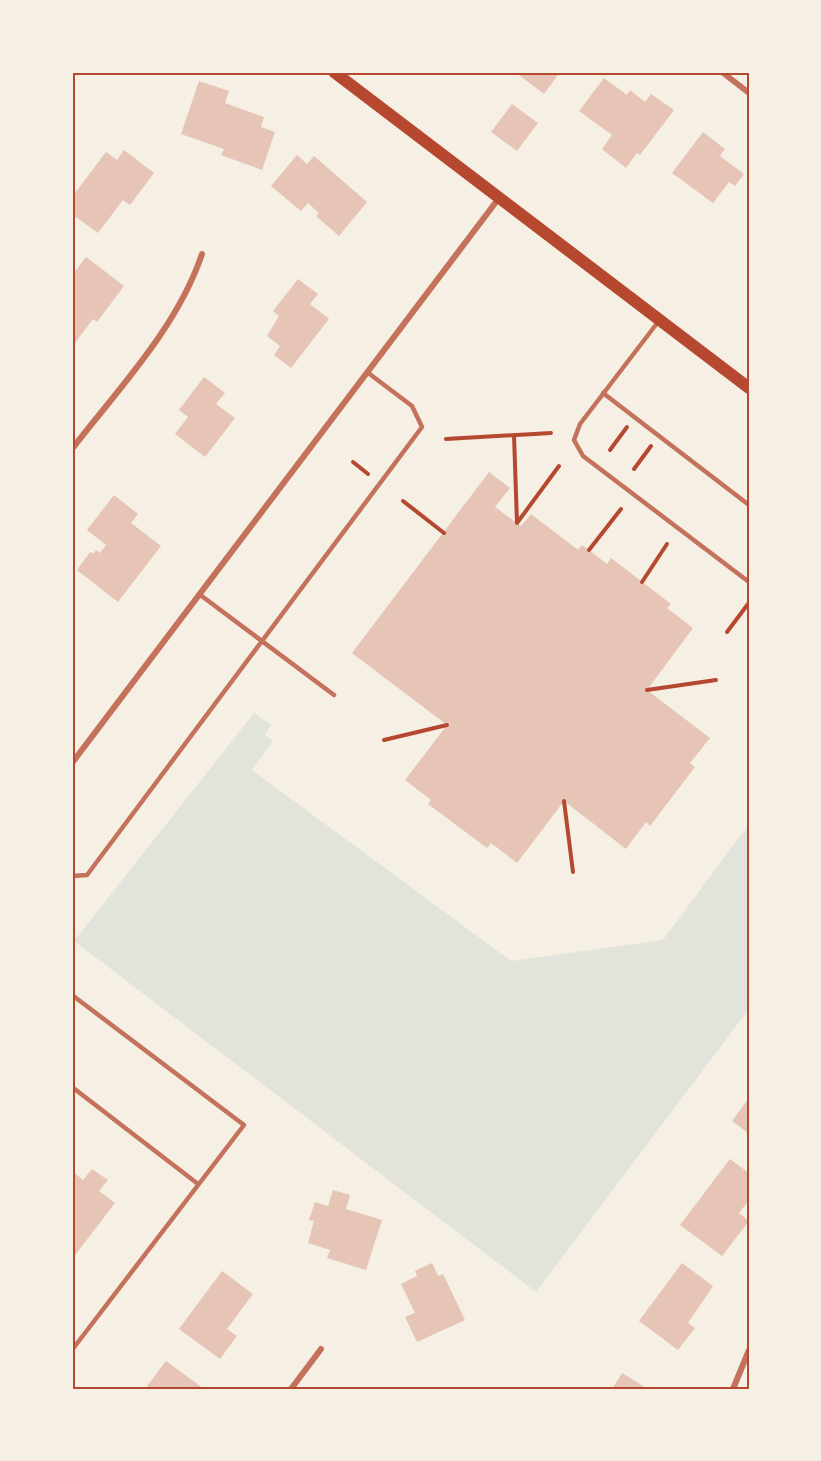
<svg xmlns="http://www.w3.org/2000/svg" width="821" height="1461" font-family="'Alegreya Sans',sans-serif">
  <rect width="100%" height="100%" fill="#f6efe4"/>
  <!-- green -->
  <polygon fill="#e2e4dc" points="254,713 271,725 265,735 273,741 252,770 511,961 663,940 749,824 749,1009 536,1292 74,941"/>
  <!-- building -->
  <g fill="#e6c5b7">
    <polygon points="515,72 560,72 544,94"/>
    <polygon points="604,78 627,95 630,90 645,102 651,94 674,110 640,155 637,153 626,168 602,149 612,135 579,111"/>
    <polygon points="199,81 229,91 225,103 264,117 261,127 275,132 262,170 221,155 224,149 181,134"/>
    <polygon points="512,104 538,123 517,151 491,132"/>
    <polygon points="703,132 725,149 720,156 744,174 735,186 729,182 713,203 672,173"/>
    <polygon points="124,150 154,173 130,205 123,200 98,233 72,214 72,197 106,152 117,160"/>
    <polygon points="297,155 307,164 314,156 367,202 339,236 316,216 319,213 308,203 301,211 271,186"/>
    <polygon points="86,257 124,286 97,322 93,319 72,347 72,276"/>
    <polygon points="298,279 318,294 310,304 329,319 291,368 274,355 280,346 267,336 279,316 273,311"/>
    <polygon points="204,377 225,393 216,404 235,418 205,457 175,434 188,417 179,410"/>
    <polygon points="489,472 510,488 495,507 521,526 531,514 578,550 582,545 607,564 611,558 671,604 667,608 693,628 647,690 710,738 690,763 695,767 650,826 646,822 626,849 564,801 517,863 491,843 487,848 428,804 431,800 405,780 447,725 352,653"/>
    <polygon points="114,495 138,514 131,523 161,546 118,602 77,570 90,552 93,554 96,550 100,553 106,545 87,530"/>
    <polygon points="749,1098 749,1134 732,1121"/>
    <polygon points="730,1159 749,1173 749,1200 739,1213 749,1221 722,1256 680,1225"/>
    <polygon points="92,1169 108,1180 99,1191 115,1203 72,1259 72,1171 83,1180"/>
    <polygon points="333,1190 350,1195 346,1209 382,1220 366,1270 327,1258 330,1250 308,1243 314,1221 309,1220 315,1202 328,1206"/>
    <polygon points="432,1263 438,1276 443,1274 465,1320 417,1342 405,1317 415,1313 401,1284 417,1276 415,1271"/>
    <polygon points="682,1263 713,1286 688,1323 695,1328 678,1350 639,1321"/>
    <polygon points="222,1271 253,1294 227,1329 237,1336 220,1359 179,1329"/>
    <polygon points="166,1361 204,1389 145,1389"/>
    <polygon points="622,1373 648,1389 612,1389"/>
  </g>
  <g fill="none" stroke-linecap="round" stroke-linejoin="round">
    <!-- path -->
    <g stroke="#b5482f" stroke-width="4">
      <polyline points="514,435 517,523 559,466"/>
      <polyline points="446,439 551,433"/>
      <polyline points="610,450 627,427"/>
      <polyline points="353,462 368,474"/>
      <polyline points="634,469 651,446"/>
      <polyline points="403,501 444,533"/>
      <polyline points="589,550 621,509"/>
      <polyline points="642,582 667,544"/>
      <polyline points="727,632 748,604"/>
      <polyline points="647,690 716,680"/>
      <polyline points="384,740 447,725"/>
      <polyline points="564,801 573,872"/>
    </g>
    <!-- service -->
    <g stroke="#c5725c" stroke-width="4.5">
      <polyline points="658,322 580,424 574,440 583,456 749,582"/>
      <polyline points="603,393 749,505"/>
      <polyline points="199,594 334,695"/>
      <polyline points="72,876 87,875 422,427 412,406 367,372"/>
      <polyline points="72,995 244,1125 72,1350"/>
      <polyline points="72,1087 198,1184"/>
    </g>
    <!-- minor -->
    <g stroke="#c5725c" stroke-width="6">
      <polyline points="722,72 749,93"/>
      <path d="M72 449C119 388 177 328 202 254"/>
      <polyline points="72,763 499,198"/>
      <polyline points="291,1389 321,1349"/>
      <polyline points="733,1389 749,1350"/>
    </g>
    <!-- secondary -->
    <polyline stroke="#b5482f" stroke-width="12" points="334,72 749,388"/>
  </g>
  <!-- border -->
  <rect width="821" height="1461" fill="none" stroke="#f6efe4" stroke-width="147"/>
  <rect x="74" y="74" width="674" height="1314" fill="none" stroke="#b5482f" stroke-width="2"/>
</svg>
